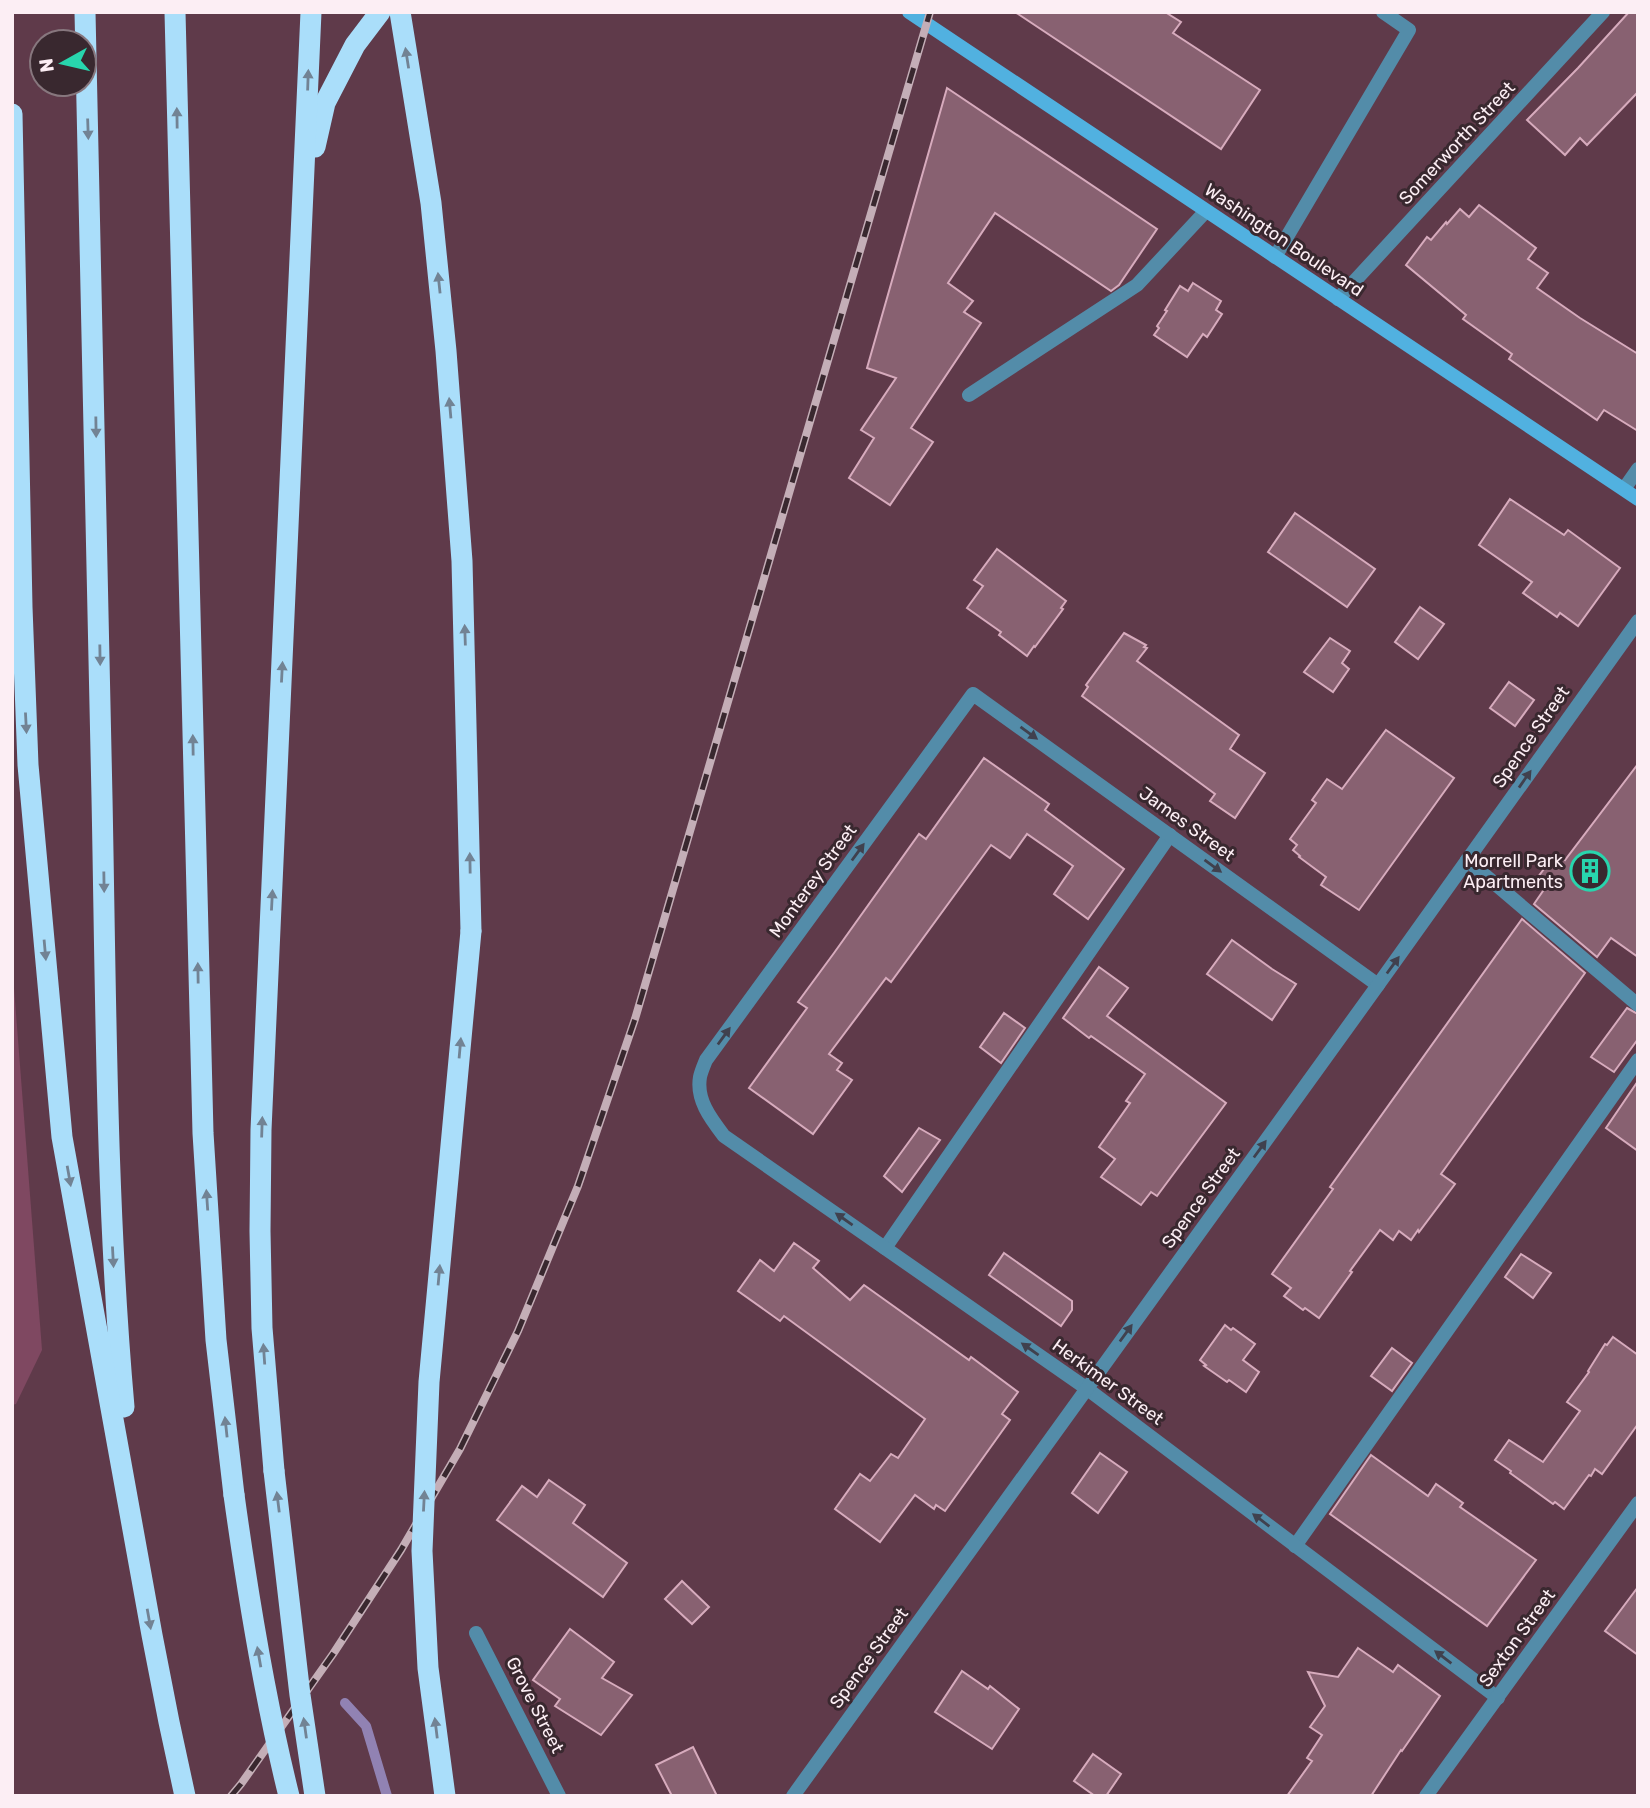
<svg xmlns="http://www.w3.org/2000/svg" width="1650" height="1808" font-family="Rubik,sans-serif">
  <rect width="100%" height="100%" fill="#5f3a4a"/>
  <!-- green -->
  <polygon fill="#7f4861" points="12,962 42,1350 16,1404 12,1405"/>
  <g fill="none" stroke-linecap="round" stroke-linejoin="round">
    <!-- stream -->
    <polyline stroke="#9182b3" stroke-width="10" points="345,1703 366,1726 387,1796"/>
  </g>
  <!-- building -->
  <g fill="#886171" stroke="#d7abbd" stroke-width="2">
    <polygon points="1015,12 1165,12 1181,22 1173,33 1260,90 1221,149"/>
    <polygon points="1629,12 1638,12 1638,92 1587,145 1580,138 1565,155 1527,120 1578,68"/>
    <polygon points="947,88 1157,229 1119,285 1111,291 995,213 948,283 973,301 964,312 981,323 911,428 933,442 890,505 849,478 874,438 861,430 896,378 867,368"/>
    <polygon points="1479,205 1536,248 1528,259 1548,273 1537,288 1580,318 1638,354 1638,431 1604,410 1597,420 1533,376 1509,359 1512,354 1463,319 1466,315 1406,265 1427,237 1431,240 1446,222 1447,224 1460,209 1469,217"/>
    <polygon points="1193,283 1221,301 1216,310 1222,314 1207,337 1203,334 1187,357 1154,335 1159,328 1157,326 1167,311 1165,310 1180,286 1188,291"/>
    <polygon points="1510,499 1564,535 1568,530 1620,568 1578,626 1560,613 1557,617 1523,593 1532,582 1479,545"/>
    <polygon points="1295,513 1375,569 1347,607 1268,552"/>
    <polygon points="997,549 1066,601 1061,608 1063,609 1035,647 1034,646 1027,656 999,635 1001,632 967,608 983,586 974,580"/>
    <polygon points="1420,607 1444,624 1418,659 1395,642"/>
    <polygon points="1124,633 1146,645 1144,647 1147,648 1137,661 1239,735 1230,749 1265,773 1235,818 1210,801 1215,794 1082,696 1088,687 1086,685"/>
    <polygon points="1330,638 1350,651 1342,663 1349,669 1333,692 1304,672"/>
    <polygon points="1509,682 1534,700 1515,726 1490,708"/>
    <polygon points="1386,730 1454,778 1359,910 1321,885 1326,877 1299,857 1300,856 1293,850 1297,845 1290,839 1316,803 1312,800 1327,779 1342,789"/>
    <polygon points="984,758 1049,804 1045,810 1124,869 1088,919 1054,894 1073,866 1027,834 1010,858 991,845 891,982 886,978 829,1054 842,1063 837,1070 852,1080 813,1134 749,1088 807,1008 798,1002 834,953 919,834 926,839"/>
    <polygon points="1638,764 1638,957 1611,938 1597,957 1534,904 1545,888 1535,881 1556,853 1565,860"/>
    <polygon points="1522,919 1585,973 1441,1174 1455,1184 1419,1232 1418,1230 1411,1240 1399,1231 1393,1240 1380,1230 1350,1271 1352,1272 1319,1318 1305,1308 1303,1310 1284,1296 1291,1288 1272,1274 1333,1189 1330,1187"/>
    <polygon points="1232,940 1272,969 1296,984 1272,1020 1207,974"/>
    <polygon points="1099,967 1128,988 1107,1016 1226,1103 1157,1196 1151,1192 1141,1205 1101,1177 1115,1159 1099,1147 1130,1103 1126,1101 1145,1074 1091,1036 1089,1038 1063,1018"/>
    <polygon points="1627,1008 1638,1014 1638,1039 1614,1072 1591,1057"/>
    <polygon points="1004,1013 1025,1028 1001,1063 980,1047"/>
    <polygon points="1638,1081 1638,1151 1606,1128"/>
    <polygon points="919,1128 940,1140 902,1192 884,1176"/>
    <polygon points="794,1243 819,1261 813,1268 850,1300 864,1285 969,1360 971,1357 1018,1392 1002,1414 1010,1420 945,1511 936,1505 934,1509 915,1495 880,1542 835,1509 860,1474 870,1481 891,1454 898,1458 925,1419 784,1316 780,1321 738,1291 760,1260 774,1271"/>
    <polygon points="1004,1253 1072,1301 1072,1310 1061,1326 989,1275"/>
    <polygon points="1521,1254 1551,1273 1533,1298 1505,1277"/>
    <polygon points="1225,1325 1231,1330 1233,1328 1255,1344 1243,1360 1259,1372 1246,1392 1229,1380 1227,1382 1204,1366 1206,1365 1200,1360"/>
    <polygon points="1613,1337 1638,1355 1638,1424 1602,1474 1595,1469 1591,1476 1589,1475 1564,1509 1555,1502 1553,1504 1510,1473 1511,1471 1495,1460 1509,1440 1543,1462 1580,1411 1567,1402 1589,1372 1588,1371 1605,1344 1607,1345"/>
    <polygon points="1392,1348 1412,1363 1392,1391 1371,1376"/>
    <polygon points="1100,1453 1127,1472 1098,1513 1072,1493"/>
    <polygon points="1371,1455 1428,1496 1436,1484 1463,1503 1460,1507 1536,1560 1487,1626 1330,1514"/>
    <polygon points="549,1480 585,1505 573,1523 627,1563 603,1597 497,1520 522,1486 537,1497"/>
    <polygon points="682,1581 709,1607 692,1624 665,1599"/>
    <polygon points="1638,1587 1638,1655 1605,1631"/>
    <polygon points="570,1629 614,1662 602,1678 632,1695 601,1735 555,1706 560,1699 533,1680"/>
    <polygon points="1358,1648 1393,1672 1398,1665 1440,1696 1402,1751 1401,1750 1371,1796 1287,1796 1312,1761 1307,1758 1322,1735 1310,1727 1325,1706 1308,1672 1338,1677"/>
    <polygon points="962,1671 988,1689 990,1686 1019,1709 992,1749 935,1712"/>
    <polygon points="693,1747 717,1796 672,1796 656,1765"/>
    <polygon points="1093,1754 1121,1774 1106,1796 1095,1796 1074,1781"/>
  </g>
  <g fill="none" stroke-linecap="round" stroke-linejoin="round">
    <!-- service -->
    <g stroke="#538ca9" stroke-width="14">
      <polyline points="1275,257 1409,30 1383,12"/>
      <polyline points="969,395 1137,285 1206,211"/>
      <polyline points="1467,860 1638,1005"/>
      <polyline points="885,1248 1170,835"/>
      <polyline points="1295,1546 1638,1060"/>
    </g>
    <!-- minor -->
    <g stroke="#538ca9" stroke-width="14">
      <polyline points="1338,299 1603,12"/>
      <polyline points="1624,489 1638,469"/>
      <path d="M1378 985 973 694 706 1060C704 1065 701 1072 700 1077 696 1100 711 1119 724 1136L1086 1388 1498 1698"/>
      <polyline points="476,1633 559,1796"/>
      <polyline points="793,1796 1378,985 1638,621"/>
      <polyline points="1426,1796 1638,1503"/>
    </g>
    <!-- secondary -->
    <polyline stroke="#51b1e0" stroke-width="14" points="909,12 1638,499"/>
    <!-- motorway -->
    <g stroke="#aadefa" stroke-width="21">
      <path d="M85 12C92 274 97 536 102 798 106 1001 106 1204 124 1407"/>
      <polyline points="175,12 203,1133 216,1340 234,1495"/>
      <polyline points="400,12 431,203 446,351 462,561 471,931"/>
      <polyline points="12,114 22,607 28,765 62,1137 152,1635 169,1722 185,1796"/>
      <polyline points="315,147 325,103 355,45 380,12"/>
      <polyline points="274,1471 262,1328 260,1231 261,1130 311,12"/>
    </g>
    <!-- rail casing -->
    <g stroke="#c4aeb7" stroke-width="8">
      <polyline id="rail" points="231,1796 241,1784 333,1654 401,1550 460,1449 518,1331 578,1186 635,1019 930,12"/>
    </g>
    <!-- rail -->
    <use href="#rail" stroke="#39282f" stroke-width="5" stroke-dasharray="16" stroke-linecap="butt"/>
    <!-- motorway-bridge -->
    <g stroke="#aadefa" stroke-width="21">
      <polyline points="274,1471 300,1695 315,1796"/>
      <path d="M234 1495C248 1596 264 1696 289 1796"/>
      <polyline points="445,1796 428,1668 422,1551 429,1382 471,931"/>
    </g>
  </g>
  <!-- one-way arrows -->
  <defs><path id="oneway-solid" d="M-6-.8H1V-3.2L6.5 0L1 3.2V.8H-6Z" transform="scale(1.75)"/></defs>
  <g fill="#728394">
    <use href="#oneway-solid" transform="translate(407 58) rotate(-99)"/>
    <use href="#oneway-solid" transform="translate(308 80) rotate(-88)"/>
    <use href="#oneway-solid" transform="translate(177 118) rotate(-91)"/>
    <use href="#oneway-solid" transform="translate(88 129) rotate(88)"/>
    <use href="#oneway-solid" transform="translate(439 283) rotate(-96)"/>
    <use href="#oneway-solid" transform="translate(450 408) rotate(-95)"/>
    <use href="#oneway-solid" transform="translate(96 427) rotate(89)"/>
    <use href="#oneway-solid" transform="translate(465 635) rotate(-92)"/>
    <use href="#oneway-solid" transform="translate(100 655) rotate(89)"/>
    <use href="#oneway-solid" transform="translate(282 672) rotate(-87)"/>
    <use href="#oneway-solid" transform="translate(26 723) rotate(87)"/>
    <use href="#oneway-solid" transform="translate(193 745) rotate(-91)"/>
    <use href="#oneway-solid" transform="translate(470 863) rotate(-91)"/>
    <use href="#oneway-solid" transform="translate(104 882) rotate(89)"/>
    <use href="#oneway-solid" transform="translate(272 900) rotate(-87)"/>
    <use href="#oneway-solid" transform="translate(45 950) rotate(85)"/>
    <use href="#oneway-solid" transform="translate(198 973) rotate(-91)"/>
    <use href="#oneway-solid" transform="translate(460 1048) rotate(-85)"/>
    <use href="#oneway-solid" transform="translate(262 1127) rotate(-88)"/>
    <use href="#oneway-solid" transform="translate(69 1176) rotate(80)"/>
    <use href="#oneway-solid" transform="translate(207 1200) rotate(-94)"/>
    <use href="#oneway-solid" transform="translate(113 1257) rotate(87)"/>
    <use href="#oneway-solid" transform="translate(439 1275) rotate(-85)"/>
    <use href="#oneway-solid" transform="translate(264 1354) rotate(-94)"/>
    <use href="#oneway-solid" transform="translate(226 1427) rotate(-96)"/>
    <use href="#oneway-solid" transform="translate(424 1501) rotate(-87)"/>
    <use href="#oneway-solid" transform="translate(278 1502) rotate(-97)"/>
    <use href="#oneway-solid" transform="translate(149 1619) rotate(80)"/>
    <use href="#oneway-solid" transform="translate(259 1657) rotate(-100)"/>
    <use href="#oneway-solid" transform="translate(305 1728) rotate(-98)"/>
    <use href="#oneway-solid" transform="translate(436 1728) rotate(-97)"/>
  </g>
  <g fill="#40414e">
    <use href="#oneway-solid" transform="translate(1029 733) rotate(36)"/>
    <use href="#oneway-solid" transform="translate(1525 779) rotate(-55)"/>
    <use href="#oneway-solid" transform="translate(858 852) rotate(-54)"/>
    <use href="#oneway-solid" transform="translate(1213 866) rotate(36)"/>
    <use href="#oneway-solid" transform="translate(1393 965) rotate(-54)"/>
    <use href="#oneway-solid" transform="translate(724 1036) rotate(-54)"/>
    <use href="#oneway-solid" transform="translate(1260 1149) rotate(-54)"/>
    <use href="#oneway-solid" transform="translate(844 1219) rotate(-145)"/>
    <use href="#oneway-solid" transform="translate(1126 1333) rotate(-54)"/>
    <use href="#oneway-solid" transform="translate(1030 1349) rotate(-145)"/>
    <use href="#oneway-solid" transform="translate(1261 1520) rotate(-143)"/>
    <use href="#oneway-solid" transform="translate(1443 1657) rotate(-143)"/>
  </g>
  <!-- icons -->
  <defs>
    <g id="building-ring" transform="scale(2.0125)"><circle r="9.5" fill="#39282f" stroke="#28d5ad" stroke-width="1.5"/><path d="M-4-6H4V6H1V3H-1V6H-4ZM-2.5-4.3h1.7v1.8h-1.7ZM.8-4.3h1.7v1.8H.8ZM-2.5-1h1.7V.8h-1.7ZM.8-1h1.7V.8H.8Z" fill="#28d5ad"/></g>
  </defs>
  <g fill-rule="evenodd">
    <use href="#building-ring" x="1590" y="871"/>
  </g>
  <g text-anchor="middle" stroke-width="6" stroke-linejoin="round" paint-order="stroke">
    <!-- street labels -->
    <g font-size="18" fill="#fceef4" stroke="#39282f">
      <text transform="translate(1457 143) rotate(-47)" y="6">Somerworth Street</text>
      <text transform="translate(1284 240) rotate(34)" y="6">Washington Boulevard</text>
      <text transform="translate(1531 737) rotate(-55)" y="6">Spence Street</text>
      <text transform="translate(1187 824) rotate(36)" y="6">James Street</text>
      <text transform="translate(813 881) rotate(-54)" y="6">Monterey Street</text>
      <text transform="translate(1201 1198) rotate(-54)" y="6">Spence Street</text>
      <text transform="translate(1108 1382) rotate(36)" y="6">Herkimer Street</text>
      <text transform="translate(1517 1638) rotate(-54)" y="6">Sexton Street</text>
      <text transform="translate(869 1658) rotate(-54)" y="6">Spence Street</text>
      <text transform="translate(535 1705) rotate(63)" y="6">Grove Street</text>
    </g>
    <!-- poi labels -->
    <g font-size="18" fill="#fceef4" stroke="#39282f" text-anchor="end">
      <text x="1563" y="867">Morrell Park<tspan x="1563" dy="21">Apartments</tspan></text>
    </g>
  </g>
  <!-- border -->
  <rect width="1650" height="1808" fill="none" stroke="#fceef4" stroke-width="28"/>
  <!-- north arrow -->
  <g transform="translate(63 63) rotate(262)"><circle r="33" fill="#39282f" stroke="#87777e" stroke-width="2"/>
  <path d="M0-5L12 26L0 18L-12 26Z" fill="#28d5ad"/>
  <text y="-10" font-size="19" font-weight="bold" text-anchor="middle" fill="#fceef4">N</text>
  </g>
</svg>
